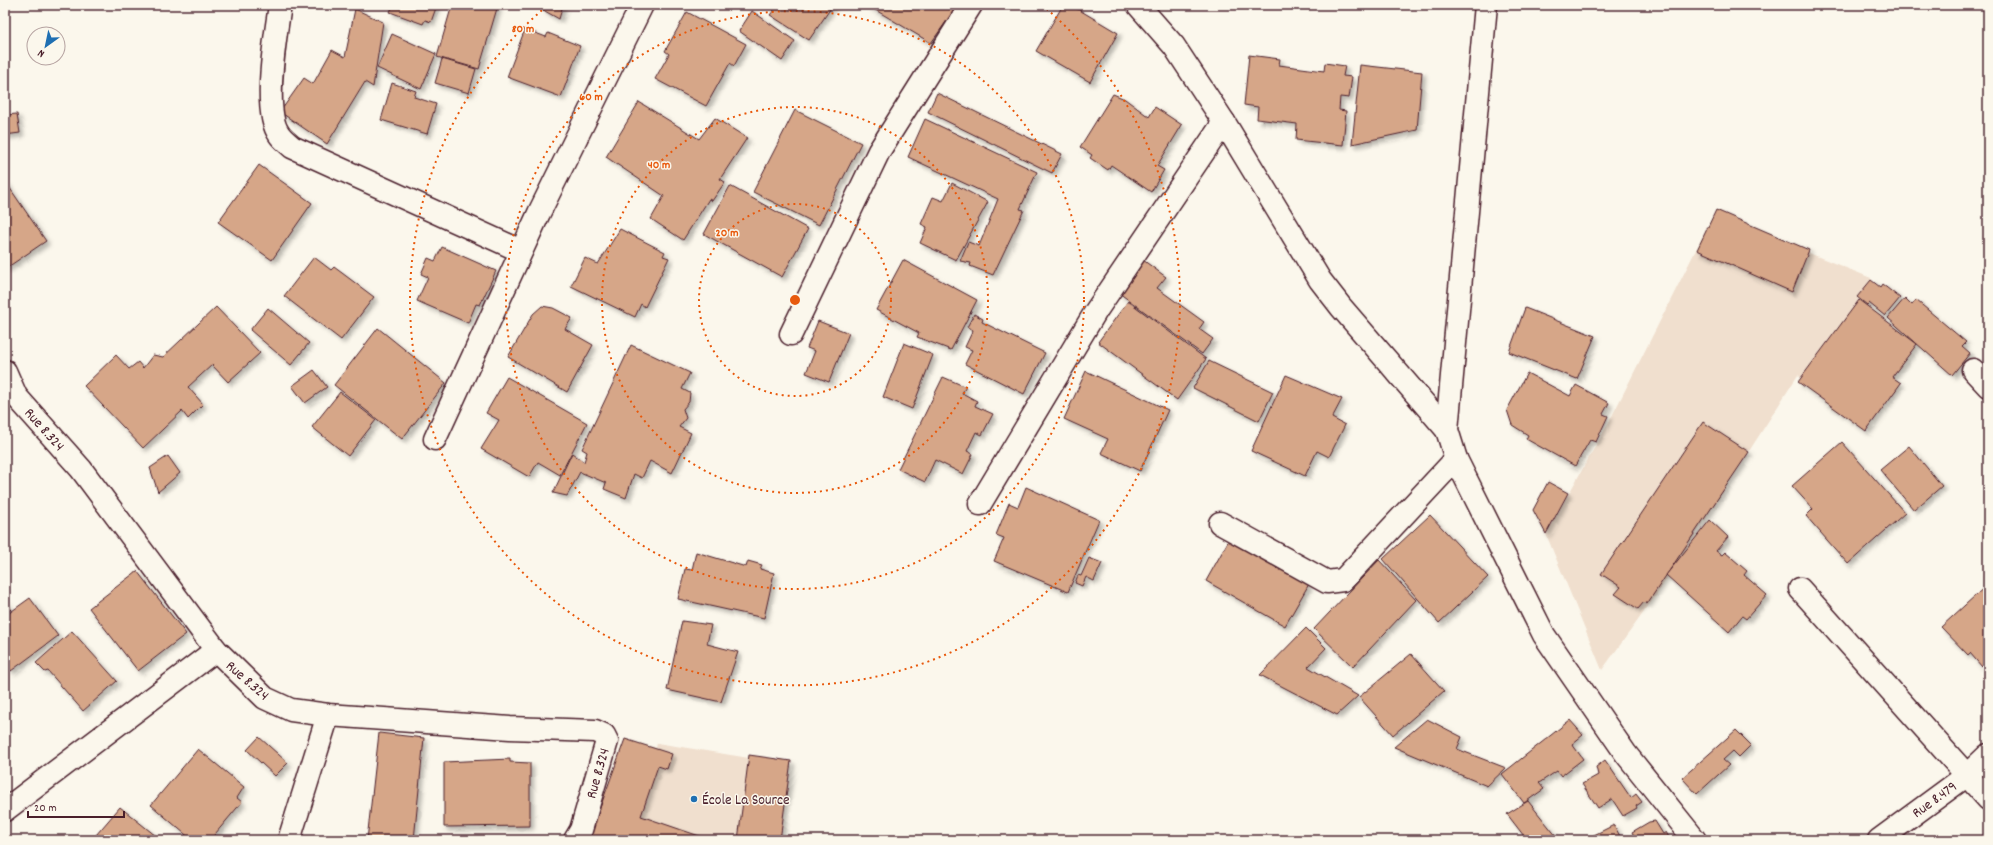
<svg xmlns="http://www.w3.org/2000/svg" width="1993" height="845" font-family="Dekko,sans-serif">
  <defs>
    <filter id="shadow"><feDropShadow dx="3.5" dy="3.5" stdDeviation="2" flood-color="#0004"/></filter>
  </defs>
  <rect width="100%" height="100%" fill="#fbf7ec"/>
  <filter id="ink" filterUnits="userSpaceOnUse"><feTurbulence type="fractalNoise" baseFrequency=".025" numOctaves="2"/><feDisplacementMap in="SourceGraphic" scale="8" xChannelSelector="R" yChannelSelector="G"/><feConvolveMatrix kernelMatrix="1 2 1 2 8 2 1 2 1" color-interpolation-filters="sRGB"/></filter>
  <g filter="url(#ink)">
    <!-- built -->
    <g fill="#f0dfce">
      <polygon points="1716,210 1809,250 1809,253 1871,278 1871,280 1857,297 1859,300 1801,378 1798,375 1657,594 1602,670 1546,534 1608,424"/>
      <polygon points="625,739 656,748 657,743 749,758 749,755 791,761 780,840 594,840 589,838"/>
    </g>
    <!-- building -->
    <g fill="#d6a688" stroke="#4a1f2b" filter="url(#shadow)">
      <polygon points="393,5 437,5 431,22 425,20 423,24 390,12"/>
      <polygon points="452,5 498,5 479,69 437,57"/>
      <polygon points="544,5 563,5 559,19 543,10"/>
      <polygon points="778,5 833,5 809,40 770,15"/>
      <polygon points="867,5 958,5 931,43"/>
      <polygon points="1063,5 1071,5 1118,33 1090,82 1036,51"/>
      <polygon points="355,9 383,22 373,87 365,82 327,144 280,112 304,78 313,84 332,50 345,57"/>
      <polygon points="752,11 795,41 782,61 739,31"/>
      <polygon points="687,12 746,44 734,66 730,63 706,106 655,79 669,54 665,51"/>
      <polygon points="525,29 546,37 548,33 580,46 561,97 507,77"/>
      <polygon points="392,34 436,54 421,89 377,68"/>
      <polygon points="1249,55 1280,59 1279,65 1324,71 1325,63 1345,66 1343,76 1352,77 1349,98 1340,97 1339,110 1346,111 1343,145 1296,140 1297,124 1257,119 1258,107 1244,105"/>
      <polygon points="442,59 476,69 469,93 435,83"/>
      <polygon points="1360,65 1422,72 1417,130 1352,144"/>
      <polygon points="392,83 416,91 414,97 436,104 427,134 381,120"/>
      <polygon points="937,93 1062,154 1052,173 928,112"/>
      <polygon points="1113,94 1125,99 1149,117 1155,107 1182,125 1157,166 1164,170 1151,192 1111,165 1108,170 1090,158 1092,155 1080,147"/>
      <polygon points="639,102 699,139 715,118 747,138 720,179 725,182 712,201 709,199 683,240 651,219 664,196 606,157"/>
      <polygon points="795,110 861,143 819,225 753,192"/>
      <polygon points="17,114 20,133 5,135 5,115"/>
      <polygon points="925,119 1037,172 1020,209 1024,210 993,275 970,266 971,263 960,261 968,242 979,246 998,199 908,157"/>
      <polygon points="259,165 312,203 272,260 218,222"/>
      <polygon points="5,181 46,241 5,269"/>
      <polygon points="952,183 988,202 956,260 920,243 927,227 921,224 933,197 943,201"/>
      <polygon points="730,186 808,229 782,277 704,234"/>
      <polygon points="1716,210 1809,250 1792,292 1697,250"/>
      <polygon points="620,229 665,252 663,256 669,258 645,307 641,304 635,317 571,286 585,258 598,264"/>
      <polygon points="442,247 496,271 480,305 476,304 468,323 417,301 428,277 421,274 428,258 435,261"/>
      <polygon points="314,257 331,270 334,267 374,297 341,340 284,296"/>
      <polygon points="903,260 977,300 951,350 917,337 919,333 876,310"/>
      <polygon points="1143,260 1166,277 1157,288 1204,322 1199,329 1213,339 1202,354 1119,293"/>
      <polygon points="1871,280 1880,287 1882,284 1900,298 1885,316 1869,303 1867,305 1857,297"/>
      <polygon points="1905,298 1912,305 1916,300 1966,342 1962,346 1970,353 1952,375 1888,318"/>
      <polygon points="1859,300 1917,344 1892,377 1901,383 1866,431 1798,382"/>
      <polygon points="1128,301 1206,359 1177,400 1098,342"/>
      <polygon points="542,306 553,308 572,318 565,329 593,345 567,392 508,357 533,314"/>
      <polygon points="216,307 260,353 228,382 212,365 188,387 203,404 188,419 182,411 143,448 84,386 116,355 129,369 138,362 143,368 153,355 163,357"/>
      <polygon points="268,308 309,343 291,365 250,330"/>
      <polygon points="1525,308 1595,336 1577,379 1509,352"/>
      <polygon points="974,314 983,319 982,322 1045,353 1024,394 965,364 972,350 965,347 973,330 967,327"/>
      <polygon points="818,321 849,333 829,382 806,373 815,351 807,348"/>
      <polygon points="378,328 446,383 402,439 334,385"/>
      <polygon points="904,343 933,355 912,409 883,397"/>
      <polygon points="631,345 690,373 682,389 690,393 689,402 683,409 686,418 679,427 691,433 672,473 650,461 642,478 634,474 626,498 604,489 606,483 580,472 567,496 553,493 572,453 584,462 587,452 582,449"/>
      <polygon points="1209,361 1273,392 1259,421 1193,388"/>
      <polygon points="314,370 327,387 305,403 292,386"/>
      <polygon points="1086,371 1168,410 1140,471 1101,453 1108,439 1064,419"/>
      <polygon points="1527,373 1570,396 1576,385 1609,403 1603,414 1608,416 1596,442 1590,440 1575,466 1526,439 1528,435 1512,425 1507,410"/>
      <polygon points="1286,375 1342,399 1332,418 1345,425 1329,457 1317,451 1305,476 1251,451"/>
      <polygon points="507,377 587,423 560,475 538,462 529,477 481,449 499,420 486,413"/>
      <polygon points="943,377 966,387 962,393 977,401 975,406 993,414 982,435 976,432 967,451 973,454 963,474 935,460 925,482 898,469"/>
      <polygon points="340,392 376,420 348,456 312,427"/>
      <polygon points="1703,422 1749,452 1647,604 1644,602 1638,609 1615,594 1621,587 1601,574"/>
      <polygon points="1842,442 1905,513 1848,564 1806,516 1813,509 1792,486"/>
      <polygon points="1909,446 1942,486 1914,510 1880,470"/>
      <polygon points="168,456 180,473 158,492 150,468"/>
      <polygon points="1548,482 1568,493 1546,534 1533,510"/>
      <polygon points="1026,487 1099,520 1068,592 994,561 1004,538 996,535 1009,503 1018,507"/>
      <polygon points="1430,515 1488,577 1439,623 1383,559"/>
      <polygon points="1710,520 1728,537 1716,551 1722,555 1725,552 1747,571 1744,575 1767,595 1746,619 1742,616 1729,632 1666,575"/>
      <polygon points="1230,538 1309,584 1285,626 1206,581"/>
      <polygon points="696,552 746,567 748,561 762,565 760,569 774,573 764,618 678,599 685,569 692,570"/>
      <polygon points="1089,558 1102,563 1094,581 1086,577 1082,586 1075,583 1078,575 1081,576"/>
      <polygon points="1379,560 1416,600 1353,667 1314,629"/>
      <polygon points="137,571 186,634 138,671 89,608"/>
      <polygon points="1988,584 1988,674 1970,653 1968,655 1941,627"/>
      <polygon points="30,598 58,636 11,671 5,663 5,616"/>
      <polygon points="5,600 11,609 5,613"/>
      <polygon points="682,621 711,625 707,644 738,652 721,702 667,690"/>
      <polygon points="1306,628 1326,648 1308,667 1358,696 1337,715 1260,675"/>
      <polygon points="72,631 117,681 83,711 48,671 45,672 36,663"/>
      <polygon points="1411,654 1444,691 1393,735 1359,697"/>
      <polygon points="1427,719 1462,737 1457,749 1506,768 1487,786 1394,747"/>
      <polygon points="1570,720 1583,735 1572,744 1583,759 1561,776 1557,771 1539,783 1544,789 1524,803 1502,774"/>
      <polygon points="1736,730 1751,745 1739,757 1733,751 1723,760 1729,765 1697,794 1682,778"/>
      <polygon points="379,733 424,738 414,840 367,840"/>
      <polygon points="259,737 288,763 275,776 247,750"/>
      <polygon points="625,739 672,754 667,769 658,766 641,816 711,840 594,840 589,838"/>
      <polygon points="198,749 244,787 237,798 242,802 210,840 192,840 151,805"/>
      <polygon points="749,755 791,761 780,840 738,840"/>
      <polygon points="510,759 510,762 530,763 530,826 444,827 444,762"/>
      <polygon points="1605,760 1631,798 1636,794 1642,802 1636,806 1637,808 1623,816 1612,799 1598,808 1582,784 1598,775 1596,767"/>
      <polygon points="1528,801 1557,837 1553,840 1527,840 1507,814"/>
      <polygon points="120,807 161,840 101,840 96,835"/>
      <polygon points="1655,821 1663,834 1666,832 1670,839 1673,837 1675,840 1636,840 1632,832 1649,822"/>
      <polygon points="1614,825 1622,840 1584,840"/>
    </g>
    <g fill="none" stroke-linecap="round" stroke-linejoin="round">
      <!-- minor casing -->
      <g stroke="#4a1f2b" stroke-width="25">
        <g id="minor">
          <path d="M280 5C276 33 262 111 279 134 282 139 288 143 292 147L521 251"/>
          <polyline points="791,334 879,151 971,5"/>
          <polyline points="1973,370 1988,386"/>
          <polyline points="5,371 16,396 81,469 216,650 265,698 291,710 328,715 510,728 595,731 604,735 607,741 581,830 575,840"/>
          <polyline points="435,439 539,213 642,5"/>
          <polyline points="980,504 1096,311 1224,122"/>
          <polyline points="1220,523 1327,582 1343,580 1456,459"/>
          <polyline points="1800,589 1988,799"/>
          <polyline points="5,810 216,650"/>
          <polyline points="289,840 328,715"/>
          <polyline points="1879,840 1966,776 1988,755"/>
        </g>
      </g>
      <!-- tertiary casing -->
      <g stroke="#4a1f2b" stroke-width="25">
        <g id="tertiary">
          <polyline points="1138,5 1174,46 1224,122 1320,280 1341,307 1447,430"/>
          <polyline points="1486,5 1447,430 1456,459 1544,635 1626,754 1695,840"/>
        </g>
      </g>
      <!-- minor -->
      <use href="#minor" stroke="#fbf7ec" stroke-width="22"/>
      <!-- tertiary -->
      <use href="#tertiary" stroke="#fbf7ec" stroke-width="22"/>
    </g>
  </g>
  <!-- distance rings -->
  <g fill="none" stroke="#e8590c" stroke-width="2" stroke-dasharray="2 4">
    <circle cx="795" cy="300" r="96"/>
    <circle cx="795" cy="300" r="193"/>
    <circle cx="795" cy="300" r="289"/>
    <path d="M1042 5A385 385 0 1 1 548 5"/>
  </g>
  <!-- markers -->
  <circle fill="#1f6fb2" stroke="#fbf7ec" stroke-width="1.5" cx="694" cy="799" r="4"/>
  <g text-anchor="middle" stroke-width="3" stroke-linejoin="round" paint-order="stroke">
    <!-- street labels -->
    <g font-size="15" fill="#4a1f2b" stroke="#fbf7ec">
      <text transform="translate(45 429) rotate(48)" y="5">Rue 8.324</text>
      <text transform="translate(248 680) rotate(41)" y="5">Rue 8.324</text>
      <text transform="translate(597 773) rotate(-74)" y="5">Rue 8.324</text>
      <text transform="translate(1934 799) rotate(-36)" y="5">Rue 8.479</text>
    </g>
    <!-- poi labels -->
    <g font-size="15" fill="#4a1f2b" stroke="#fbf7ec" text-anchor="start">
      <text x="702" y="804">École La Source</text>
    </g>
  </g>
  <circle cx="795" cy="300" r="6" fill="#e8590c" stroke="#fbf7ec" stroke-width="2"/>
  <g font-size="12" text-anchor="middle" font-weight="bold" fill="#e8590c" stroke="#fbf7ec" stroke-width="3" stroke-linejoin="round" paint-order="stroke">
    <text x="523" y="32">80 m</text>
    <text x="591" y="100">60 m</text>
    <text x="659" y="168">40 m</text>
    <text x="727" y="236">20 m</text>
  </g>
  <!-- margin -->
  <rect width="1993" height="845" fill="none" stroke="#fbf7ec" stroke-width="20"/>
  <rect x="10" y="10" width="1973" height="825" fill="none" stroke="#4a1f2b" stroke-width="1.5" filter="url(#ink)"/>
  <!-- north arrow -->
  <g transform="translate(46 46) rotate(213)"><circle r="19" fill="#fbf7ec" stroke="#b4a19f"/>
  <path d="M0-3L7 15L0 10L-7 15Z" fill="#1f6fb2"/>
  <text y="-6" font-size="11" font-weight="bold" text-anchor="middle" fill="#4a1f2b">N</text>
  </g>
  <!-- scale -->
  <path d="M28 811v6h96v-6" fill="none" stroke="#4a1f2b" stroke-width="2"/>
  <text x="34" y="811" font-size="12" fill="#4a1f2b" stroke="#fbf7ec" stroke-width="3" paint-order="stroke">20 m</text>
</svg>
